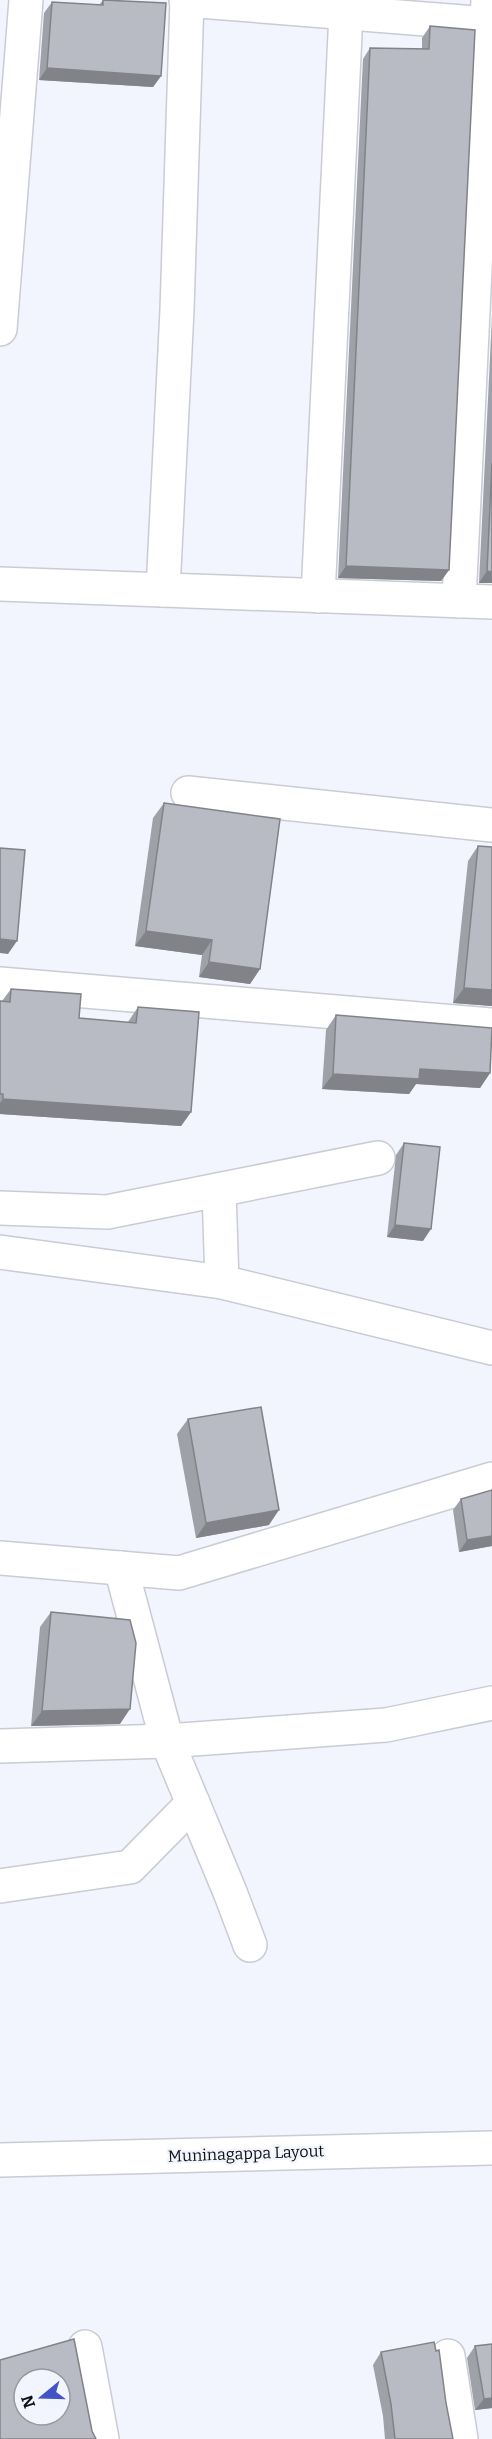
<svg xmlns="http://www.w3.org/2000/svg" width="492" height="2439" font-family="Bitter,serif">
  <rect width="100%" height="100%" fill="#f3f5fe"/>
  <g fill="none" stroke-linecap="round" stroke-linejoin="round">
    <!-- minor casing -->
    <g stroke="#caccd4" stroke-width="36">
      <g id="minor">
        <polyline points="186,0 488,24"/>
        <polyline points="0,329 26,0"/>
        <polyline points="0,584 492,602"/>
        <polyline points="163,590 177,310 187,0"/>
        <polyline points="318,596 346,13"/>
        <polyline points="459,601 488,0"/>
        <polyline points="188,793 492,825"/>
        <polyline points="0,984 492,1025"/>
        <polyline points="219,1190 222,1282"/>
        <polyline points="0,1208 107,1212 378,1158"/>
        <polyline points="0,1252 222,1282 492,1348"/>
        <polyline points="0,1558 179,1573 492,1479"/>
        <polyline points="121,1568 167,1741 230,1892 250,1945"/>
        <polyline points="0,1746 167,1741 386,1725 492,1703"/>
        <polyline points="0,1886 130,1867 193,1803"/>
        <polyline points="0,2160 492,2148"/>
        <polyline points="85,2347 102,2439"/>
        <polyline points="448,2356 461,2439"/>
      </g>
    </g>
    <!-- minor -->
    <use href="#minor" stroke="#fff" stroke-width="33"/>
  </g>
  <!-- wall -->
  <g fill="#9ea1a8">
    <polygon points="103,0 118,0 161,76 153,87 39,80 44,13 52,2 99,5"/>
    <polygon points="430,26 449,570 441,581 338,578 363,59 370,48 422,49 422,38"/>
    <polygon points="492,317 492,583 479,583"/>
    <polygon points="164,803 260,969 250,984 199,977 202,955 135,946 153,818"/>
    <polygon points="478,846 492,1006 453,1003 468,861"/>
    <polygon points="11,989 79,1018 128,1022 138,1007 191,1112 181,1126 0,1114 0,1001 2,1001"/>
    <polygon points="336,1015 492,1060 491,1060 490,1073 480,1088 416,1084 409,1094 322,1089 326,1030"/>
    <polygon points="404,1143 423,1241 387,1237 396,1155"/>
    <polygon points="188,1419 269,1525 196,1538 177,1434"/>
    <polygon points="461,1499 492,1546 459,1552 453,1510"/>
    <polygon points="51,1612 120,1724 31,1726 40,1627"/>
    <polygon points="475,2346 492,2408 475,2410 467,2358"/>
    <polygon points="381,2352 446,2403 453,2439 385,2439 383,2416 373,2365"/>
  </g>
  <!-- shaded-wall -->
  <g fill="#818388">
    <polygon points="47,68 161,76 153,87 39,80"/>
    <polygon points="346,566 449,570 441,581 338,578"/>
    <polygon points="487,571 492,572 492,583 479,583"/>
    <polygon points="146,931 212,940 202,955 135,946"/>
    <polygon points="0,939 17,941 8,954 0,953"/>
    <polygon points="209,962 260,969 250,984 199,977"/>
    <polygon points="464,988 492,990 492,1006 453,1003"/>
    <polygon points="420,1069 490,1073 480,1088 416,1084 409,1094 322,1089 333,1074"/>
    <polygon points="3,1099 191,1112 181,1126 0,1114 0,1103"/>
    <polygon points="395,1225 431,1229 423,1241 387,1237"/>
    <polygon points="279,1510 269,1525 196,1538 206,1523"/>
    <polygon points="492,1536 492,1546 459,1552 467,1540"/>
    <polygon points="130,1709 120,1724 31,1726 42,1711"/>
    <polygon points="492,2398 492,2408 475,2410 484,2399"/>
  </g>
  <!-- building -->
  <g fill="#b8bbc3" stroke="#818388" stroke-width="1.5" fill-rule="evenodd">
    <polygon points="103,0 166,3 161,76 47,68 52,2 103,5"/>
    <polygon points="430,26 475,30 449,570 346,566 370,48 429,49"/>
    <polygon points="492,463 492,572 487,571"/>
    <polygon points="164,803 280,819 260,969 209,962 212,940 146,931"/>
    <polygon points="478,846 492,847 492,990 464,988"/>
    <polygon points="0,848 25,850 17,941 0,939"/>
    <polygon points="11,989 81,994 79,1018 136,1023 138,1007 199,1012 191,1112 3,1099 3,1094 0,1094 0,1001 10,1002"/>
    <polygon points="336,1015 492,1028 490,1073 420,1069 419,1079 333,1074"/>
    <polygon points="404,1143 440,1147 431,1229 395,1225"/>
    <polygon points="261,1407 279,1510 206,1523 188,1419"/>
    <polygon points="492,1490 492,1536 467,1540 461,1499"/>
    <polygon points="51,1612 130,1620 136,1643 130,1709 42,1711"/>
    <path d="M74 2339 92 2431 96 2439H0V2360ZM24 2379H60V2415H24Z"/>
    <polygon points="434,2342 436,2351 439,2350 446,2403 453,2439 395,2439 391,2404 381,2352"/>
    <polygon points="492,2344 492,2398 484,2399 475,2346"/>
  </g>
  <g text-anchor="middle" stroke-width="4.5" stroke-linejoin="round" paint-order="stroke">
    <!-- street labels -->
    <g font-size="16" fill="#0e0f11" stroke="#f3f5fe">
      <text transform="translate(246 2153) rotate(-2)" y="6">Muninagappa Layout</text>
    </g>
  </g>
  <!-- north arrow -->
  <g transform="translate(42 2397) rotate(251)"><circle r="28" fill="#f3f5fe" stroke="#97999f" stroke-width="1.5"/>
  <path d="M0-4.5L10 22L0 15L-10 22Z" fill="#4155c8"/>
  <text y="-9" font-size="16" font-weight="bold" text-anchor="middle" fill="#0e0f11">N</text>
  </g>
</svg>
